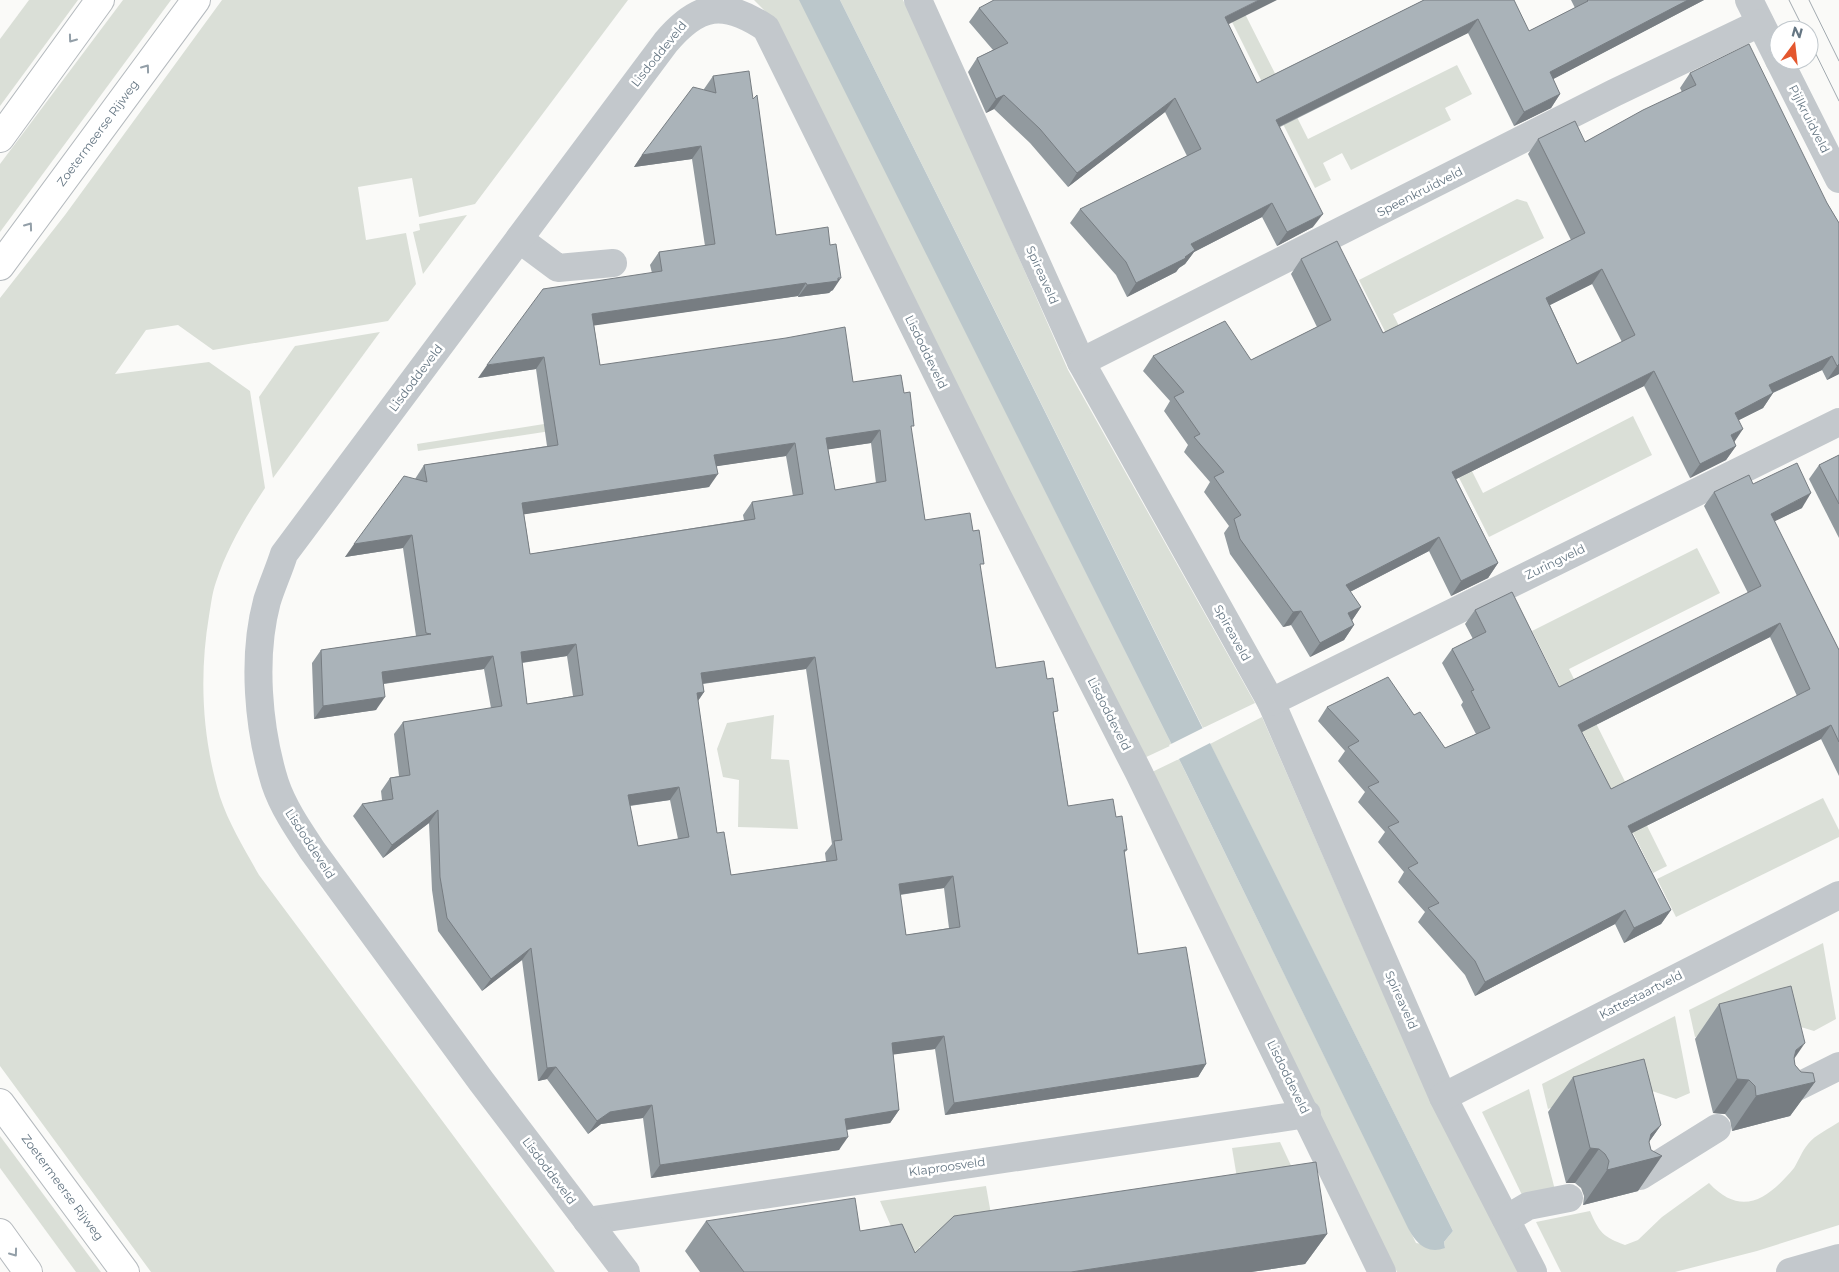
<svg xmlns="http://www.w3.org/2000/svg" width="1839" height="1272" font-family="Montserrat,sans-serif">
  <rect width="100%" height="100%" fill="#fafaf8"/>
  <!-- green -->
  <g fill="#dadfd7">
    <polygon points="29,0 78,0 0,106 0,39"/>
    <polygon points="123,0 171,0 0,232 0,164"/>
    <path d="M222 0H628L475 204 419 217 412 178 358 187 366 240 406 233 416 284 388 321 213 350 178 325 146 330 115 374 209 362 250 391 265 488C245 518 227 548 216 582 212 593 211 605 209 616 199 676 202 738 220 797 229 824 245 850 259 875L555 1272H151L0 1066V298L65 215Z"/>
    <polygon points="754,0 800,0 1172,745 1142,759 771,17"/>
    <polygon points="840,0 903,0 927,48 1068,370 1255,703 1203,728"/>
    <polygon points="1221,0 1238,0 1308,139 1457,65 1472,94 1445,108 1451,120 1351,170 1342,153 1323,163 1331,180 1315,188"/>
    <polygon points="1517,199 1527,202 1544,238 1393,314 1483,493 1633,416 1652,455 1489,537 1359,280"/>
    <polygon points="467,215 423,274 413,232 420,230 419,224"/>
    <polygon points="380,332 273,478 259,397 295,346"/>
    <polygon points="588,417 590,425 418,451 417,444"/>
    <polygon points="1697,548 1720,593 1569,669 1667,866 1653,873 1532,631"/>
    <polygon points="774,715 771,759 789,760 798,829 738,827 739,780 723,777 717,749 727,723"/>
    <polygon points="1262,717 1430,1100 1519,1272 1397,1272 1150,773 1179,759 1416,1243 1445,1248 1444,1242 1453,1231 1210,744"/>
    <polygon points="1823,798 1839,830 1839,837 1676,917 1657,879"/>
    <polygon points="1823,943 1836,1019 1814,1031 1745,1010 1738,1026 1695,1037 1689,1010"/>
    <polygon points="1675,1016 1690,1093 1676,1099 1622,1081 1548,1109 1542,1084"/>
    <polygon points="1529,1089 1555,1190 1523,1197 1482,1112"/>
    <path d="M1839 1122V1225L1757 1251 1675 1272H1561L1536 1222 1590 1211C1599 1232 1603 1237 1625 1245L1638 1240 1662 1217 1709 1183C1742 1218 1768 1199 1794 1168 1799 1160 1802 1151 1808 1144 1815 1135 1830 1128 1839 1122Z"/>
    <polygon points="0,1136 101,1272 76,1272 0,1168"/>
    <polygon points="1280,1142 1303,1191 1237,1178 1232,1148"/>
    <polygon points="986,1186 991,1214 976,1238 919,1247 927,1272 911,1272 880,1201"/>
  </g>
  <!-- water -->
  <path fill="#bbc7cb" d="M799 0H840L1453 1231 1444 1242 1445 1248C1426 1255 1415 1242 1407 1226L1185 771Z"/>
  <!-- pier -->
  <polygon fill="#fafaf8" points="1205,727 1212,742 1177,760 1169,745"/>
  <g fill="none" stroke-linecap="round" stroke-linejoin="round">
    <!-- major casing -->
    <g stroke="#b5babe" stroke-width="30">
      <g id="major">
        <polyline points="0,138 100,0"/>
        <path id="s1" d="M0 266 196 0"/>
        <path id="s2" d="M0 1103 125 1272"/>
        <polyline points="0,1233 28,1272"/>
      </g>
    </g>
    <!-- minor -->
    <g stroke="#c3c8cc" stroke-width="28">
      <polyline points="918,0 1081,362 1271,702 1443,1097 1533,1272"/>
      <polyline points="1749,0 1779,60"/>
      <polyline points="1779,60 1839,179"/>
      <polyline points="519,239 558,268 613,263"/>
      <polyline points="1081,362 1614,93 1760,23"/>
      <polyline points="1271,702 1839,422"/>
      <polyline points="1785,1093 1839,1066"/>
      <polyline points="1443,1097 1839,895"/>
      <polyline points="1640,1176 1717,1128"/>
      <polyline points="1506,1219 1528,1206 1569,1198"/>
      <polyline points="587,1221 1307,1114"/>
      <path d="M626 1272 481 1081 312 850C298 829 283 807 275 783 258 728 252 657 267 601 272 585 279 570 284 554L666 42C699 3 724 0 766 28L997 495 1138 771 1382 1272"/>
      <polyline points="1790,1272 1839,1258"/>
    </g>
    <!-- major -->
    <use href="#major" stroke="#fff" stroke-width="28"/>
    <!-- tram -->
    <g stroke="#a2aab0" stroke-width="1">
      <polyline points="1789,0 1804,30"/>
      <polyline points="1809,0 1839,61"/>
      <polyline points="1809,40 1839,101"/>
    </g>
  </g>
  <!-- wall -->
  <g fill="#929a9f" fill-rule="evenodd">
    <polygon points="1424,0 1529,31 1575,8 1571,0 1704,0 1553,79 1560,94 1551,108 1514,126 1468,33 1280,127 1313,227 1277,246 1262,217 1194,252 1185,264 1179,268 1176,272 1127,297 1116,275 1070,223 1080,209 1187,156 1165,112 1068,187 1030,143 994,109 986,113 968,72 977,58 993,50 969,22 979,8 1228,25 1257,83"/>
    <path d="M1690 73 1827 203 1839 223V374L1827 380 1822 370 1773 393 1763 408 1739 420 1734 442 1736 446 1726 460 1690 478 1644 386 1456 479 1498 563 1488 578 1451 596 1429 551 1350 592 1361 607 1352 620 1354 625 1344 640 1310 657 1291 625 1283 627 1230 554 1224 533 1229 526 1204 492 1210 482 1184 452 1188 445 1164 411 1170 401 1143 371 1153 356 1251 360 1317 327 1291 274 1301 259 1383 333 1571 240 1528 154 1538 139 1585 142 1682 92 1680 88ZM1592 284 1622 342 1577 364 1550 305Z"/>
    <path d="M713 76 753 99 776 235 833 290 831 291 829 293 798 297V296L594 325 600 365 853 382 904 393 911 430 925 520 973 531 980 568 996 668 1047 679 1054 716 1068 806 1116 817 1127 850 1124 853 1138 954 1206 1064 1198 1077 945 1115 935 1049 893 1054 899 1110 890 1123 847 1130 839 1150 651 1178 643 1118 601 1124 588 1134 547 1079 538 1081 522 960 482 991 438 931 432 890 429 823 383 858 353 816 362 804 382 800 381 791 390 778 399 776 394 734 403 722 491 708 484 669 384 684 376 710 314 719 312 663 321 650 416 636 403 548 345 557 415 479 424 465 547 446 536 369 478 378 652 273 650 265 659 252 705 246 692 159 634 167 642 155 704 90V89ZM871 443 876 483 835 490 828 449ZM786 456 793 496 752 502 743 515 744 520 530 554 524 514 709 487 716 466ZM567 656 573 696 527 704 522 663ZM806 669 832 844 825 853 826 861 731 875 717 833 698 701 704 692 703 684ZM670 800 678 839 638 846 630 806ZM944 888 949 928 906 935 900 895Z"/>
    <polygon points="1839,455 1839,538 1809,479 1819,465"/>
    <path d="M1753 484 1802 508 1774 521 1839 650V776L1821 739 1632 833 1671 910 1661 924 1624 943 1615 924 1475 996 1465 975 1418 922 1425 912 1398 882 1404 872 1378 842 1385 832 1358 802 1365 792 1338 761 1345 751 1318 721 1327 707 1414 715 1445 748 1476 734 1461 705 1463 702 1442 663 1452 649 1473 639 1465 624 1475 610 1559 687 1748 593 1704 506 1714 492ZM1770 637 1797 696 1611 789 1582 732Z"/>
    <polygon points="1719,1004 1794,1059 1795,1065 1801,1072 1815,1082 1790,1116 1732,1131 1730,1120 1725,1114 1713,1113 1695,1039"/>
    <polygon points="1573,1077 1661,1125 1649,1142 1638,1191 1583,1205 1584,1196 1581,1188 1575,1183 1566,1183 1548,1112"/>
    <polygon points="706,1221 860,1231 915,1253 1327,1234 1305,1264 1251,1272 700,1272 685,1251"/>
  </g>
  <!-- shaded-wall -->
  <g fill="#777d82">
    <polygon points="1259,0 1277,0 1215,31 1225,17"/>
    <polygon points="1688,0 1704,0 1540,86 1550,72"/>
    <polygon points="1478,19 1468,33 1266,133 1276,120"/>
    <polygon points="1560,94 1551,108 1514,126 1524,112"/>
    <polygon points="1004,95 994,109 986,113 996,99"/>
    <polygon points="1175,98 1165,112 1068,187 1077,173"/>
    <polygon points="701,146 692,159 634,167 642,155"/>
    <polygon points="1272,203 1262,217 1194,252 1185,264 1179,268 1176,272 1127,297 1136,283 1191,244"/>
    <polygon points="1323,214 1313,227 1277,246 1287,232"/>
    <polygon points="1602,269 1592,284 1536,312 1546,298"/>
    <polygon points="841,278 833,290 831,291 829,293 798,297 807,285"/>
    <polygon points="806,283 798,296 584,327 592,314"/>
    <polygon points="1832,356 1822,370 1759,399 1769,385"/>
    <polygon points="544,357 536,369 478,378 487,365"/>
    <polygon points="1839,364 1839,374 1827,380 1837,366"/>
    <polygon points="1654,371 1644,386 1442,486 1452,472"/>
    <polygon points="1773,393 1763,408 1725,427 1735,413"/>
    <polygon points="1743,429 1733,444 1731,435"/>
    <polygon points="880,430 871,443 818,451 826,438"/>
    <polygon points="795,443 786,456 705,468 714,455"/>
    <polygon points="1736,446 1726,460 1690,478 1700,464"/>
    <polygon points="718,474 709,487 513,516 522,503"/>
    <polygon points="1811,493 1802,508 1761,528 1771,514"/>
    <polygon points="412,535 403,548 345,557 354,544"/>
    <polygon points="1439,537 1429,551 1336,599 1346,585"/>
    <polygon points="1498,563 1488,578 1451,596 1461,581"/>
    <polygon points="1361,607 1351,622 1348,613"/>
    <polygon points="1301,611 1291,625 1283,627 1293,612"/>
    <polygon points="1780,623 1770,637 1568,739 1578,725"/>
    <polygon points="1354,625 1344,640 1310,657 1320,643"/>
    <polygon points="576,644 567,656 512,664 521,652"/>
    <polygon points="493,656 484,669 374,685 382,672"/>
    <polygon points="815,657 806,669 692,685 701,673"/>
    <polygon points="704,692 695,705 697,693"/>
    <polygon points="385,697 376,710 314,719 323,706"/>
    <polygon points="1831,725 1821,739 1618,840 1628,826"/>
    <polygon points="679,787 670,800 619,807 628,795"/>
    <polygon points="438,810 429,823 383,858 392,845"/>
    <polygon points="953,876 944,888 890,896 899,884"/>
    <polygon points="1625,910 1615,924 1475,996 1485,982"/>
    <polygon points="1671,910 1661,924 1624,943 1634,928"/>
    <polygon points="531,948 522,960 482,991 491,979"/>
    <polygon points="944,1036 935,1049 883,1056 892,1043"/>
    <polygon points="1805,1043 1781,1078 1796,1050"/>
    <polygon points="1206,1064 1198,1077 945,1115 954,1103"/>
    <polygon points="556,1067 547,1079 538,1081 547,1068"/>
    <polygon points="1737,1079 1749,1080 1725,1114 1713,1113"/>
    <polygon points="1815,1082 1790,1116 1732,1131 1756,1096"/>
    <polygon points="652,1105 643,1118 601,1124 588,1134 597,1121 610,1112"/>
    <polygon points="899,1110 890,1123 837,1131 845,1119"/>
    <polygon points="1661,1125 1636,1160 1662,1156 1638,1191 1583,1205 1607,1170"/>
    <polygon points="848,1137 839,1150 651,1178 660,1165"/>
    <polygon points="1590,1148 1599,1149 1575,1183 1566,1183"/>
    <polygon points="1327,1234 1305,1264 1251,1272 1071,1272"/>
  </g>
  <!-- building -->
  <g fill="#aab3b9" stroke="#777d82" fill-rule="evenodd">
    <polygon points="994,0 1259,0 1225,17 1257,83 1424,0 1514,0 1529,31 1588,1 1587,0 1688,0 1550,72 1560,94 1524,112 1478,19 1276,120 1323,214 1287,232 1272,203 1191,244 1195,250 1185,257 1186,258 1136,283 1126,262 1080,209 1201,149 1175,98 1077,173 1040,129 1004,95 996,99 977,58 1008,43 979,8"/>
    <path d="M1749 44 1827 203 1839 223V364L1837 366 1832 356 1769 385 1773 393 1735 413 1743 429 1731 435 1736 446 1700 464 1654 371 1452 472 1498 563 1461 581 1439 537 1346 585 1361 607 1348 613 1354 625 1320 643 1301 611 1293 612 1240 539 1234 519 1241 515 1214 477 1224 472 1194 437 1200 434 1174 397 1184 392 1153 356 1225 321 1251 360 1331 320 1301 259 1337 241 1383 333 1585 233 1538 139 1575 121 1585 142 1643 110 1696 85 1690 73ZM1602 269 1635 335 1577 364 1546 298Z"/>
    <path d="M749 71 753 99 757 95 776 235 828 227 830 245 836 244 841 278H838V281L807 285 806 283 592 314 600 365 786 338 845 327 853 382 901 375 904 393 910 392 914 426H911L925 520 970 513 973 531 979 530 980 536 984 564H980L996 668 1044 661 1047 679 1053 678 1058 711 1053 712 1068 806 1113 799 1116 817 1122 816 1127 850H1124L1138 954 1186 947 1206 1064 954 1103 944 1036 892 1043 899 1110 845 1119 848 1137 660 1165 652 1105 610 1112 597 1121 556 1067 547 1068 531 948 491 979 447 918 440 877 438 810 392 845 362 804 393 799 390 778 410 775 403 722 502 706 493 656 382 672 385 697 323 706 321 650 431 634 426 633 412 535 354 544 404 476 427 482 424 465 558 445 544 357 487 365 543 289 662 271 659 252 715 244 701 146 642 155 693 87 716 93 713 76ZM880 430 886 481 835 490 826 438ZM795 443 803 494 752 502 755 519 530 554 522 503 718 474 714 455ZM576 644 583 695 527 704 521 652ZM815 657 842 840 834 841 837 860 731 875 724 832 717 833 697 693 704 692 701 673ZM679 787 689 837 638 846 628 795ZM953 876 960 927 906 935 899 884Z"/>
    <polygon points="1839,455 1839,504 1819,465"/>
    <path d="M1797 463 1811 493 1771 514 1839 650V742L1831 725 1628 826 1671 910 1634 928 1625 910 1485 982 1475 961 1428 908 1439 903 1408 868 1418 863 1388 827 1399 822 1368 787 1379 782 1348 747 1359 741 1327 707 1388 677 1414 715 1420 712 1445 748 1490 728 1471 691 1474 690 1452 649 1486 632 1475 610 1512 592 1559 687 1761 586 1714 492 1749 475 1753 484ZM1780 623 1810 689 1611 789 1578 725Z"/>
    <polygon points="1791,986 1805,1043 1796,1050 1794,1058 1795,1065 1801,1072 1813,1073 1815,1082 1756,1096 1755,1086 1749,1080 1737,1079 1719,1004"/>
    <polygon points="1644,1059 1661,1125 1651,1134 1649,1142 1651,1150 1662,1156 1607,1170 1609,1161 1605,1154 1599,1149 1590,1148 1573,1077"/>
    <polygon points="1316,1162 1327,1234 1071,1272 744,1272 706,1221 855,1198 860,1231 902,1224 915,1253 954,1216"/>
  </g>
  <!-- one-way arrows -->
  <defs><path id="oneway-chevron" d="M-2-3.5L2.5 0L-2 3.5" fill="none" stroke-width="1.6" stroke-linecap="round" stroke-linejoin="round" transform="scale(1.25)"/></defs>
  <g stroke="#939fa8">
    <use href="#oneway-chevron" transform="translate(72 39) rotate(126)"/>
    <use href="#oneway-chevron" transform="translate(146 68) rotate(-54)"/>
    <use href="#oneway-chevron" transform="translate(29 226) rotate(-54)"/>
    <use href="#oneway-chevron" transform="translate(14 1253) rotate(54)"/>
  </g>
  <g text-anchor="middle" stroke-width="5" stroke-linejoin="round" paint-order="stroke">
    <!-- street labels -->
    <g font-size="12" fill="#657683" stroke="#fff">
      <text transform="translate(659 54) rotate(-51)" y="4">Lisdoddeveld</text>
      <text transform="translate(1809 119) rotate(63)" y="4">Pijlkruidveld</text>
      <text dy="4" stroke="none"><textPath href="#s1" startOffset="165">Zoetermeerse Rijweg</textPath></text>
      <text transform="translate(1420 192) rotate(-27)" y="4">Speenkruidveld</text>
      <text transform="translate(1042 275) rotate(66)" y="4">Spireaveld</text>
      <text transform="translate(926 352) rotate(64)" y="4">Lisdoddeveld</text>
      <text transform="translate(416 378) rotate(-53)" y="4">Lisdoddeveld</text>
      <text transform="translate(1555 562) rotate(-26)" y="4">Zuringveld</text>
      <text transform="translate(1232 633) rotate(61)" y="4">Spireaveld</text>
      <text transform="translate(1109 714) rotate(63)" y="4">Lisdoddeveld</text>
      <text transform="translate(310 844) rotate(57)" y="4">Lisdoddeveld</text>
      <text transform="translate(1641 995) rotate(-27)" y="4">Kattestaartveld</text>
      <text transform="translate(1401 1000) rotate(66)" y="4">Spireaveld</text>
      <text transform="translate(1288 1077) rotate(64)" y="4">Lisdoddeveld</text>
      <text transform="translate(947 1167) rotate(-8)" y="4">Klaproosveld</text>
      <text transform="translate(549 1171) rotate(53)" y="4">Lisdoddeveld</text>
      <text dy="4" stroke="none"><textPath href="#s2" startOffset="105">Zoetermeerse Rijweg</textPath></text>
    </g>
  </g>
  <!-- north arrow -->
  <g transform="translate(1794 45) rotate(15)"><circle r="24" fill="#ffffff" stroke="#c1c8cd"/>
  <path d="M0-4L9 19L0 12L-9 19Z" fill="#e4572e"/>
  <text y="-8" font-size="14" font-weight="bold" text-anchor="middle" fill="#657683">N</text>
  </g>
</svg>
